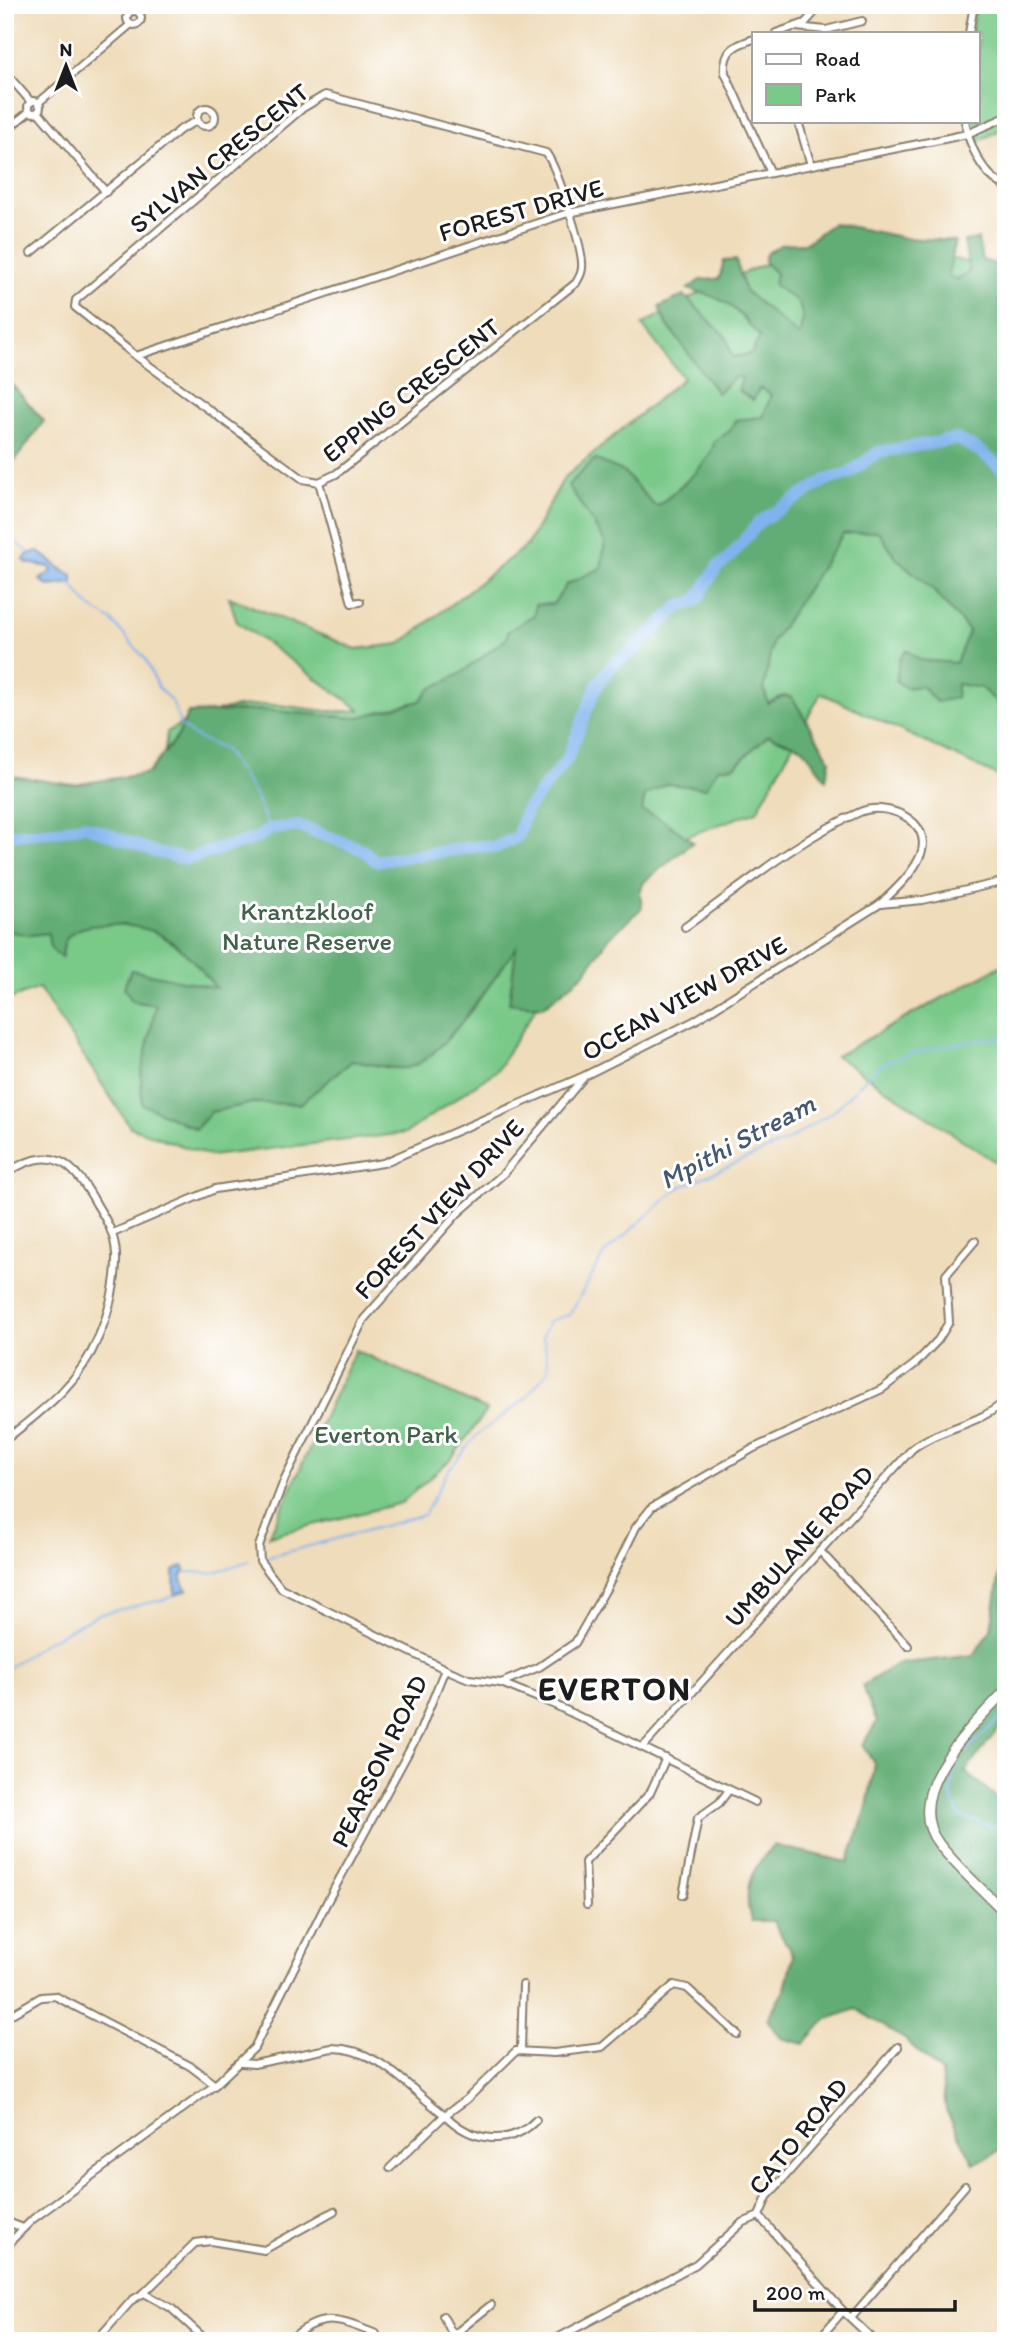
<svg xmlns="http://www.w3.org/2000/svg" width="1011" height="2346" font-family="Itim,sans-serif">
  <rect width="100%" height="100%" fill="#fff"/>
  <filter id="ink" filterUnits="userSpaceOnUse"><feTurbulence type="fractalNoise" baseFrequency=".0143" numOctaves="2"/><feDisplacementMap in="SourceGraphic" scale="14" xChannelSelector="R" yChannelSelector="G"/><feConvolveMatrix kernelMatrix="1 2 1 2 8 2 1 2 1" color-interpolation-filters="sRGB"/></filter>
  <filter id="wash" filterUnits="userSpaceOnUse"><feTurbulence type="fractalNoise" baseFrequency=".00686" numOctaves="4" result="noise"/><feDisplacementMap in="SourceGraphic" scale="28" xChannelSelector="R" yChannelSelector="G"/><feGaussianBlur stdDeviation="1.57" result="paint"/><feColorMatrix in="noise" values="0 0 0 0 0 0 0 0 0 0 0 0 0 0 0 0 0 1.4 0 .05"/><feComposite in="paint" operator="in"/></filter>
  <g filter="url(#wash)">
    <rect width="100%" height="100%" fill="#efdcba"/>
    <!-- green -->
    <g fill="#79c989" stroke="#4a7252" stroke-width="2">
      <polygon points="976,5 1006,5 1006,127 973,144 968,121 978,121 978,33 971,33"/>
      <path d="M811 246 923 252 1006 271V780L821 693 757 811 665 844 571 951 497 1070 406 1133 210 1156 130 1127 39 988 5 1001V787L78 798 151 776 165 751 167 732C193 715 230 706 261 705 294 703 326 716 360 710L237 622 229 597 356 649 400 644 527 545 564 478 683 378 642 325 716 284Z"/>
      <polygon points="1006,963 1006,1169 836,1056"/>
      <polygon points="355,1350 487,1410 451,1459 401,1503 269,1536"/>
    </g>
    <!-- forest -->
    <g fill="#62ad75" stroke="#3f6448" stroke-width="2">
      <path d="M833 223 905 238 955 241 948 275 957 280 969 272 964 241 978 239 982 260 1006 267V710L981 688 957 684 956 698 936 702 921 686 906 688 896 681 899 661 906 650 920 660 956 663 969 631 932 589 896 558 878 531 843 534 772 643 764 688 768 703 783 696 792 697 830 760 826 779 803 748 768 735 735 766 718 768 706 788 666 784 645 796 642 811C663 817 675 830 693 842L644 882 640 892 642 908 610 937 584 974 543 1007 509 1003 516 948C495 976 440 1064 406 1068 390 1070 368 1063 352 1061L300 1104 253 1103 211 1112 196 1129 142 1104 141 1075 156 1005 132 1001 124 987 131 970 216 988C199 967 181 945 157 933 137 924 77 917 65 941 63 945 63 952 62 957 50 952 49 945 48 933L31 935 5 931V775L73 785 148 773 178 736 188 713 262 710 355 718 420 701 430 689 460 674 507 638 508 631 534 615 535 605 553 604 567 584 601 568 605 542 568 485 595 459 624 472 654 505 658 506C674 492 713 462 714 441L730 431 735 420 763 417 771 395 760 388 753 400 738 390 742 378 735 377 717 393 666 323 659 307 684 295 727 338 732 357 751 354 760 337C732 305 730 300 688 289L700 280 719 279 724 261 736 260 745 291 799 336 803 319 799 303 774 285 776 273 764 262 766 254 782 244 806 243Z"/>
      <polygon points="5,377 44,421 14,462 5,457"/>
      <path d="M1006 1555 1003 1606 1006 1611V1719L965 1772 1006 1805V2147L974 2164 946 2110 941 2073 906 2040 856 2009 825 2020 804 2044 781 2038 767 2019 785 1989 793 1956 773 1921H751C742 1886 751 1870 774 1845L848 1862 867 1807 875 1764 862 1745 877 1722 862 1686 897 1664 974 1655 991 1629 1002 1558Z"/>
    </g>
    <!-- water -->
    <g fill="#80b3ed" stroke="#4e6884" stroke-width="2">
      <path d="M36 551C51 558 57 570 73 575V583L48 586 40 580 52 571 50 567 27 563 24 559 27 555Z"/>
      <polygon points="183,1566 185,1569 181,1579 187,1590 175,1595 174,1571"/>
    </g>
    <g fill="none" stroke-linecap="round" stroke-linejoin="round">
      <!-- stream -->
      <g stroke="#80b3ed" stroke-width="2">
        <polyline points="5,535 30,553"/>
        <polyline points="70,583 91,608 111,620 146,660 158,687 173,703 180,724 192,735 225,750 255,795 269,829"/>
        <polyline points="265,1558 424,1515 448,1471 476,1436 525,1399 549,1369 543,1336 549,1321 569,1315 605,1253 678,1188 787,1141 834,1111 877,1067 895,1058 942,1046 1006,1036"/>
        <polyline points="185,1572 212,1573 249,1561"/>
        <polyline points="5,1670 44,1643 99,1614 166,1599 174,1595"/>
        <polyline points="1006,1712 959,1758 950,1793 959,1816 1000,1828 1006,1833"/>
      </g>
      <!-- river -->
      <polyline stroke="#80b3ed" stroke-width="12" points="5,835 58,831 84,825 155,852 186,859 257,838 269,829 299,826 362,849 376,861 479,846 496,847 517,837 526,810 567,759 597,685 613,664 632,651 678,607 696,601 717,567 730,557 759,522 826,480 848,474 878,452 957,439 980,451 1006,472"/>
    </g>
  </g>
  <g filter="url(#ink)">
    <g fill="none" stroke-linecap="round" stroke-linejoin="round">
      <!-- minor casing -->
      <g stroke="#867c6b" stroke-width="10">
        <g id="minor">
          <circle cx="134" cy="18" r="7"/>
          <polyline points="796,27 826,30 862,21"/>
          <polyline points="776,33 805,23 821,5"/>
          <polyline points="969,33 974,5"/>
          <path d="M754 39C734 45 723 51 725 73L771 173"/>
          <polyline points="5,72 31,102"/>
          <circle cx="34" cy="107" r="6"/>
          <polyline points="38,103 130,25"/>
          <circle cx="206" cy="117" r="9"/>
          <polyline points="38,112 106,192"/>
          <polyline points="798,121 811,165"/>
          <path d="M965 121C969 145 982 176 1006 186"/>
          <polyline points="5,131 30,111"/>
          <polyline points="31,253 181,129 197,121"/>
          <path d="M136 356 303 479 319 482 336 474 576 283C580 276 583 271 582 262 581 244 557 167 546 153L325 95 303 108 76 300 75 307 136 356 568 213 939 140 967 134 1006 117"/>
          <polyline points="319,482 352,603 360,602"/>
          <polyline points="880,904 923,900 1006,881"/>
          <path d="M5 1174C52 1143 73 1161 97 1205 107 1221 115 1235 116 1254 117 1281 109 1313 98 1338 80 1383 42 1411 5 1440"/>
          <path d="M113 1233 215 1189 383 1163 584 1076 694 1021 880 904C895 890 913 874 921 854 933 820 886 801 860 812 797 839 741 888 685 927"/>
          <polyline points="820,1551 908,1646"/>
          <polyline points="445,1669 281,1588 260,1561 259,1546 285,1478 364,1319 458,1213 503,1174 583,1078"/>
          <polyline points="501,1683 553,1704 755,1802"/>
          <path d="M643 1747 912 1449C940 1427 979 1426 1006 1400"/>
          <polyline points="683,1895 698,1818 719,1803 729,1790"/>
          <polyline points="587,1905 585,1862 650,1793 666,1758"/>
          <polyline points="5,2018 41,1997 55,1996 190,2066 215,2085"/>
          <polyline points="521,2050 523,1985"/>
          <path d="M241 2063 254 2064 332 2048C379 2048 410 2090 445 2115L467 2099 516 2051 554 2053 602 2047 674 1985 687 1988 737 2034"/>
          <path d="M390 2168 445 2115C470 2141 509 2148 536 2120"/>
          <polyline points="5,2221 23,2228"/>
          <polyline points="5,2254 11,2241 33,2219 215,2085 254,2048 327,1902 420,1731 445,1669 469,1679 501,1683 539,1667 575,1643 606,1589 636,1527 652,1507 754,1448 882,1389 915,1364 938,1340 949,1322 946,1275 975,1241"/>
          <polyline points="144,2293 195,2243 211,2241 264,2250 334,2211"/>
          <polyline points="443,2316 452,2333 452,2341"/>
          <polyline points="851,2318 965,2186"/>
          <polyline points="96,2341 132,2300 144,2293 171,2308 207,2341"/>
          <path d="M288 2341C322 2311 337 2319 376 2334"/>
          <polyline points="446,2341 491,2305"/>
          <polyline points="552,2341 696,2264 742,2223 759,2216"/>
          <polyline points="817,2341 843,2311"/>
          <polyline points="875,2341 843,2311 759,2216 767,2197 898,2047"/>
        </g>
      </g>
      <!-- secondary casing -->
      <g stroke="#867c6b" stroke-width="12">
        <path id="secondary" d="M1006 1690C974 1724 899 1793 939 1844 958 1869 985 1891 1006 1914"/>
      </g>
      <!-- minor -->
      <use href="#minor" stroke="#fff" stroke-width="6"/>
      <!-- secondary -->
      <use href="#secondary" stroke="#fff" stroke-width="9"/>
    </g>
  </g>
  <g text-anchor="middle" stroke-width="6" stroke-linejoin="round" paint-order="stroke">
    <!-- street labels -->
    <g font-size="26" fill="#1c1c1c" stroke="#fff">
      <text transform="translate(219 158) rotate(-39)" y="9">SYLVAN CRESCENT</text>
      <text transform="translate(521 210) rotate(-16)" y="9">FOREST DRIVE</text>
      <text transform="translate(411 390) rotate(-38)" y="9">EPPING CRESCENT</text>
      <text transform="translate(684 998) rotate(-29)" y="9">OCEAN VIEW DRIVE</text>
      <text transform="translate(439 1209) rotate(-47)" y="9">FOREST VIEW DRIVE</text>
      <text transform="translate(799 1546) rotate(-48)" y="9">UMBULANE ROAD</text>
      <text transform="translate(379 1761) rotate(-64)" y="9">PEARSON ROAD</text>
      <text transform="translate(798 2136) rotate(-51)" y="9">CATO ROAD</text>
    </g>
    <!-- park labels -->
    <g font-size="26" fill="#416148" stroke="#fff">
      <text x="307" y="920">Krantzkloof<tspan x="307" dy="30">Nature Reserve</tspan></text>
      <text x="386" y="1443">Everton Park</text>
    </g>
    <!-- water labels -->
    <g font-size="28" font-style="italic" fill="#445870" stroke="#fff">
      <text transform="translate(737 1141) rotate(-28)" y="10">Mpithi Stream</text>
    </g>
    <!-- district labels -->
    <g font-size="33" font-weight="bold" letter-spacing="2" fill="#1c1c1c" stroke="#fff">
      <text x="615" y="1700">EVERTON</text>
    </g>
  </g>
  <!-- margin -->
  <rect width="1011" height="2346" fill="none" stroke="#fff" stroke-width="28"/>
  <!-- legend -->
  <rect x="752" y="32" width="228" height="91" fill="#ffffff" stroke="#a4a4a4" stroke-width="2"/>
  <rect x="766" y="54" width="35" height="10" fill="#ffffff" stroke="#a4a4a4" stroke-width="2"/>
  <text x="815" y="66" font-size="21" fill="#1c1c1c">Road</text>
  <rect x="766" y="84" width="35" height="21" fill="#79c989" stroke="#a4a4a4" stroke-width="2"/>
  <text x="815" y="102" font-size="21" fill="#1c1c1c">Park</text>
  <!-- north arrow -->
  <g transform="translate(66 66)" stroke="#ffffff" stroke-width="5" paint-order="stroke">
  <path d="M0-5L12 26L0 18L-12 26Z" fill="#1c1c1c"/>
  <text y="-10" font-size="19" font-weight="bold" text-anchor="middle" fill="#1c1c1c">N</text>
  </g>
  <!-- scale -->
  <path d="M755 2300v10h200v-10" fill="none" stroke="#1c1c1c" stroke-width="3.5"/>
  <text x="766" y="2300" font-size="21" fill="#1c1c1c" stroke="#ffffff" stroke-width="5" paint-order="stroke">200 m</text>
</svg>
